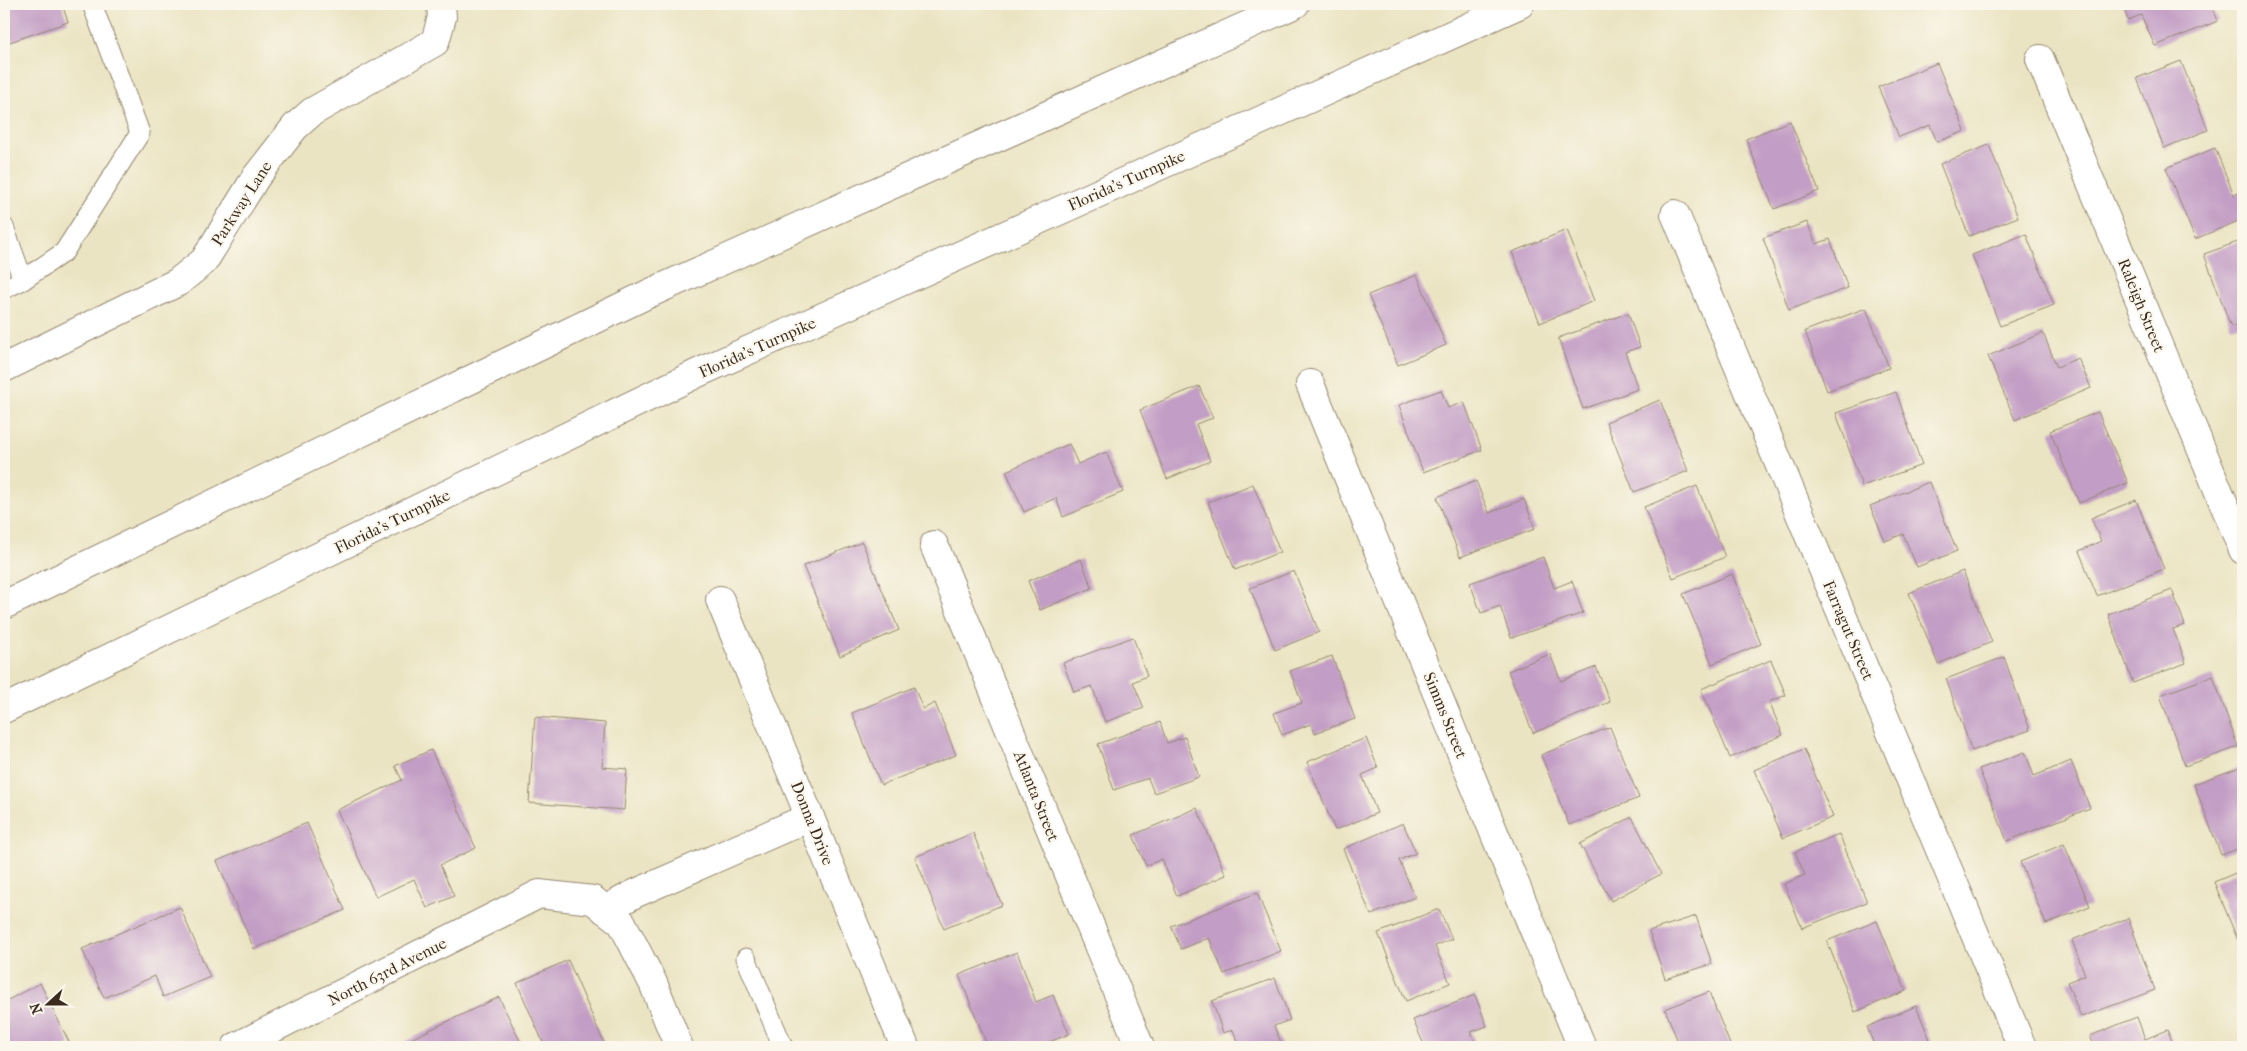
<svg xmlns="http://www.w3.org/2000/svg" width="2247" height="1051" font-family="'IM FELL French Canon',serif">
  <rect width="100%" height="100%" fill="#fbf7ec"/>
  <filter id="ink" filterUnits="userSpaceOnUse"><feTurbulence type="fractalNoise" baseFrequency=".02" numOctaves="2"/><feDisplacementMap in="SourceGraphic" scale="10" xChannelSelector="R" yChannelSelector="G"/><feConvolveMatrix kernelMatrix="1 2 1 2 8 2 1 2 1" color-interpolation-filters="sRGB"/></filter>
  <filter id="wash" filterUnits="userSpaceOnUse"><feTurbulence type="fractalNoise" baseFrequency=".0096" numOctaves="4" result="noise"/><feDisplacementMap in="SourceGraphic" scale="20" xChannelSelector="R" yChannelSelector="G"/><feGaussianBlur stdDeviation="1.12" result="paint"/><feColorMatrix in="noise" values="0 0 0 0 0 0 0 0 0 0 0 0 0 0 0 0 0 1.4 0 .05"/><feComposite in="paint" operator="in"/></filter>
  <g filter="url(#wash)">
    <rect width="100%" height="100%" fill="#ebe4c3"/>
    <g id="blocks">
      <!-- building -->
      <g fill="#c29dc5">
        <polygon points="4,4 62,4 68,22 4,44"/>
        <polygon points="2122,4 2211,4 2218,21 2155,46 2141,15 2128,20"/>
        <polygon points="2181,61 2208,130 2164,148 2137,78"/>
        <polygon points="1937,63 1965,131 1937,142 1930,125 1899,137 1878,87"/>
        <polygon points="1790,121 1819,191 1774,209 1746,139"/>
        <polygon points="1989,145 2018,217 1969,236 1940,164"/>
        <polygon points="2215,148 2234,195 2243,191 2243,219 2195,239 2166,168"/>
        <polygon points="1807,222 1816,244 1830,239 1848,288 1789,310 1763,238"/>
        <polygon points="1567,230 1594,301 1540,323 1512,252"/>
        <polygon points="2026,234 2054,305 2000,326 1972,255"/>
        <polygon points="2243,240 2243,323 2231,327 2204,254"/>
        <polygon points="1417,275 1446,345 1398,365 1368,295"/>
        <polygon points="1866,308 1889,368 1827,391 1805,331"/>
        <polygon points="1628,313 1640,347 1625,352 1638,389 1583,409 1558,338"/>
        <polygon points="2043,333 2057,367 2078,358 2091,388 2015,420 1988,356"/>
        <polygon points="1199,386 1213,418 1196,424 1210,461 1167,479 1140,410"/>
        <polygon points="1441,390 1448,408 1464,402 1482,450 1423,472 1399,405"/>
        <polygon points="1896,392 1922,465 1862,486 1836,413"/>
        <polygon points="1660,400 1688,471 1634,492 1606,422"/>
        <polygon points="2098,412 2128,483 2079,503 2050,431"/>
        <polygon points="1069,444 1078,464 1106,452 1123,492 1063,517 1056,498 1024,512 1006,471"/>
        <polygon points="1476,481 1489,513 1524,499 1535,529 1460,557 1437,497"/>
        <polygon points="1929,482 1957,551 1917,567 1903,534 1885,541 1870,506"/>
        <polygon points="1253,484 1280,552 1235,570 1208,502"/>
        <polygon points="1697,486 1725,557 1673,578 1644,507"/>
        <polygon points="2136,500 2164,569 2097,596 2079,551 2101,541 2091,518"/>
        <polygon points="862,542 899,630 840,656 803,566"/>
        <polygon points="1543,557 1554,588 1572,581 1583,613 1511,638 1500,606 1481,613 1470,583"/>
        <polygon points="1081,559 1092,588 1040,610 1028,581"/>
        <polygon points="1294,571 1319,632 1275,650 1250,588"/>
        <polygon points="1963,571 1992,642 1938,664 1909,593"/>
        <polygon points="1732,574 1761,644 1712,664 1683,594"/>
        <polygon points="2172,590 2185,625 2173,629 2186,663 2133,683 2108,614"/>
        <polygon points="1133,637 1147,676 1133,682 1144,708 1105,722 1092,686 1074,692 1063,663"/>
        <polygon points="1550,654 1561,681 1596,667 1610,702 1533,733 1508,671"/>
        <polygon points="1332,656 1355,719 1315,733 1311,724 1282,735 1274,713 1302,703 1290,671"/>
        <polygon points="2004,657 2030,730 1972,751 1946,679"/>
        <polygon points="1771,660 1786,695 1769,702 1783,735 1730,758 1701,689"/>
        <polygon points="2213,676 2238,747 2185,766 2160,695"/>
        <polygon points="914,687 923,709 935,703 956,755 881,785 852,713"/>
        <polygon points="535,717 605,723 602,767 627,769 624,810 529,803"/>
        <polygon points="1160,722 1167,743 1185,737 1199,777 1154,793 1148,778 1114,790 1098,744"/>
        <polygon points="1610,727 1639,798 1569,825 1541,755"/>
        <polygon points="1366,738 1378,768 1362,775 1377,813 1335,830 1307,762"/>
        <polygon points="1804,749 1833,817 1783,838 1754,770"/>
        <polygon points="431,750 476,848 440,865 454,896 427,908 414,879 376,897 337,810 402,780 395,766"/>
        <polygon points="2025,752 2034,776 2071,761 2090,808 2007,841 1979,769"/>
        <polygon points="2243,766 2243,847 2221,855 2194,784"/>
        <polygon points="1197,808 1226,875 1177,896 1162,859 1146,866 1133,835"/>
        <polygon points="1632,817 1661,874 1611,901 1580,844"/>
        <polygon points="307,823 345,910 254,949 217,861"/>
        <polygon points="1403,823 1416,853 1399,860 1415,897 1371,915 1343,849"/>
        <polygon points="973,833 1002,905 944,929 915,857"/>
        <polygon points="1839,834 1867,902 1802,928 1784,884 1805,875 1795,852"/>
        <polygon points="2064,844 2090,906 2046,924 2020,862"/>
        <polygon points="2243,870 2243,953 2214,882"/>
        <polygon points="1257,893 1281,951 1224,974 1209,938 1181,949 1171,926"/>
        <polygon points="180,907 210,977 163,997 155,976 104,998 82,949"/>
        <polygon points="1439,909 1452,939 1435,946 1450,983 1406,1001 1378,933"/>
        <polygon points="1696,916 1712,964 1665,979 1649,931"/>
        <polygon points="2128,918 2155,990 2081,1017 2067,982 2085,975 2072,940"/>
        <polygon points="1877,921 1906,991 1855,1012 1827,941"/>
        <polygon points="1017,952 1036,1002 1053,995 1069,1034 1037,1047 988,1047 959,975"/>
        <polygon points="568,960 604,1043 594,1047 545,1047 517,983"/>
        <polygon points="1275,978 1290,1020 1274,1026 1283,1047 1240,1047 1233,1030 1223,1033 1212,1001"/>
        <polygon points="40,983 70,1044 63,1047 4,1047 4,1002"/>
        <polygon points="1709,992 1731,1047 1680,1047 1665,1009"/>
        <polygon points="1475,995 1487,1026 1471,1032 1477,1047 1425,1047 1413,1020"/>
        <polygon points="499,997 523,1047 394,1047"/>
        <polygon points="1916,1006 1933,1047 1875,1047 1867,1027"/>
        <polygon points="2137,1017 2145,1039 2168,1030 2174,1047 2095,1047 2090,1036"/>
      </g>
    </g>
  </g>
  <g filter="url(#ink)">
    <use href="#blocks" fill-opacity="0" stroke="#938770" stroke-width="1"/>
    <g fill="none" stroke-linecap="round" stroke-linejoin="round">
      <!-- service casing -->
      <g stroke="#938770" stroke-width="21">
        <g id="service">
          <polyline points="4,227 23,280"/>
          <polyline points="4,289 23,280 64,252 140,133 92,4"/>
          <polyline points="746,958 783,1047"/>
        </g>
      </g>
      <!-- minor casing -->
      <g stroke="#938770" stroke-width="30">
        <g id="minor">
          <polyline points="2040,59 2243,550"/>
          <polyline points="1675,214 2022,1047"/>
          <polyline points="4,368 178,282 204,261 256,177 295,127 312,112 435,42 442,17 441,4"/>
          <polyline points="1310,384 1582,1047"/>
          <polyline points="934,545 1140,1047"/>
          <polyline points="720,600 905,1047"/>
          <polyline points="605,910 634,894 810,817"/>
          <polyline points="236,1047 539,894 593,900 622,923 653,983 679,1047"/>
        </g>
      </g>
      <!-- motorway casing -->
      <g stroke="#938770" stroke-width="30">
        <g id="motorway">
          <polyline points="4,605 648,294 1295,4"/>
          <polyline points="4,709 700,372 1520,4"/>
        </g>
      </g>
      <!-- service -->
      <use href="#service" stroke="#fff" stroke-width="19"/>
      <!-- minor -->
      <use href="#minor" stroke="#fff" stroke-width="28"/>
      <!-- motorway -->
      <use href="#motorway" stroke="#fff" stroke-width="28"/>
    </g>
  </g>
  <g text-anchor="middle" stroke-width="4" stroke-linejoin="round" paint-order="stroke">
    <!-- street labels -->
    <g font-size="16" fill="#3b2a1e" stroke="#fbf7ec">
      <text transform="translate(1126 180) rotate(-24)" y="6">Florida's Turnpike</text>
      <text transform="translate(241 203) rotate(-57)" y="6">Parkway Lane</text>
      <text transform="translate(2142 305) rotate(68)" y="6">Raleigh Street</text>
      <text transform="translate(757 347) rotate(-24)" y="6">Florida's Turnpike</text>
      <text transform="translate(392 521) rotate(-26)" y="6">Florida's Turnpike</text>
      <text transform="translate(1849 630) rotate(67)" y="6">Farragut Street</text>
      <text transform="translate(1446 715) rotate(68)" y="6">Simms Street</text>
      <text transform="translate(1037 796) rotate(68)" y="6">Atlanta Street</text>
      <text transform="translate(813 823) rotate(68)" y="6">Donna Drive</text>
      <text transform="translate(387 971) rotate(-27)" y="6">North 63rd Avenue</text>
    </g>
  </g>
  <!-- margin -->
  <rect width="2247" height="1051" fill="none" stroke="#fbf7ec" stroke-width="20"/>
  <!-- north arrow -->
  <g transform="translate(48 1004) rotate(249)" stroke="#fbf7ec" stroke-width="4" paint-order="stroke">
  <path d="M0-4L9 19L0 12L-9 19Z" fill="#3b2a1e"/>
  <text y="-8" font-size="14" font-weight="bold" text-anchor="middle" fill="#3b2a1e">N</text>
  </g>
</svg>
